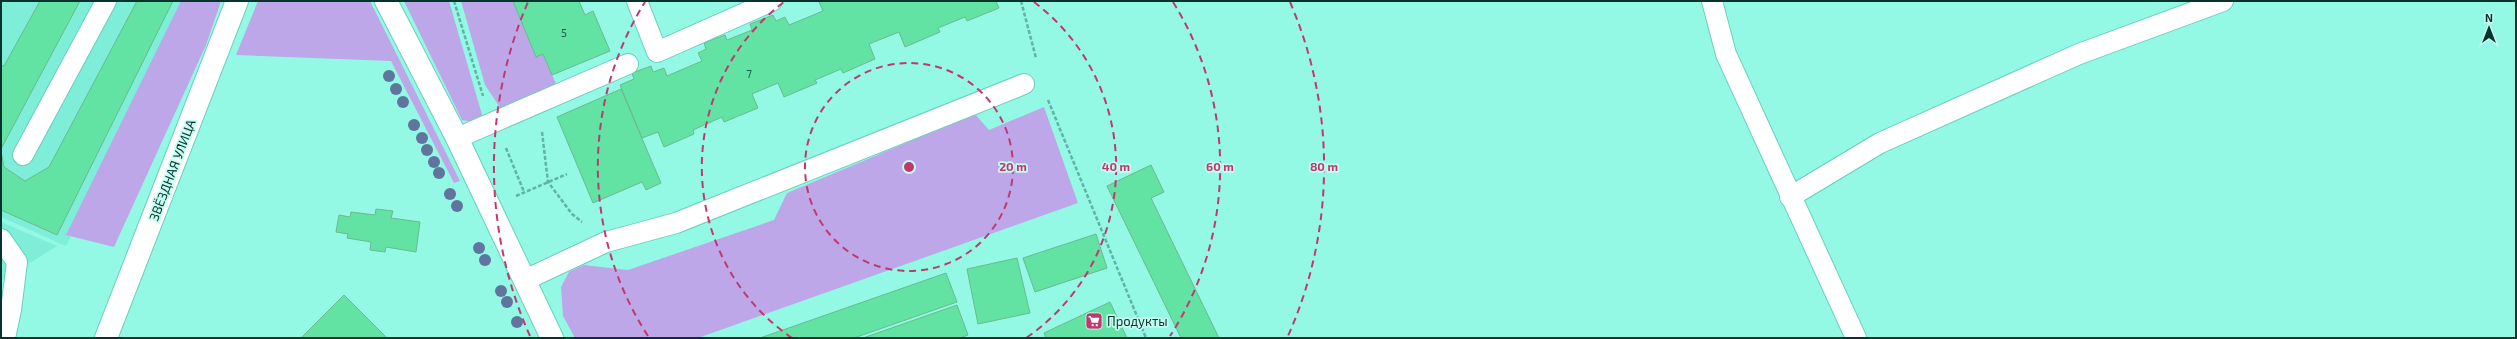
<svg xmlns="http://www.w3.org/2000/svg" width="2517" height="339" font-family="'Exo 2',sans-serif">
  <rect width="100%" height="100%" fill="#93f9e4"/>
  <!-- built -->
  <g fill="#7eeed8">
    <polygon points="1,1 184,1 66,246 1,217"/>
    <polygon points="1,222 57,246 1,281"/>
  </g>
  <!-- green -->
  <g fill="#bda7e8">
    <polygon points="181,1 221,1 206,45 114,247 66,235"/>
    <polygon points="258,1 370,1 460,181 454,183 391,61 236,55"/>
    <polygon points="404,1 449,1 483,118 473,122 462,120"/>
    <polygon points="461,1 513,1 536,57 543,54 557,86 501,109 485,85"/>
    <polygon points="1044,107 1078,203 698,338 575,338 563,316 561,287 569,272 584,265 628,270 774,220 787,193 975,114 989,130"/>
  </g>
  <!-- building -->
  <g fill="#62e2a3" stroke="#6bba90">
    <polygon points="40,1 80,1 1,149 1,65 4,66"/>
    <polygon points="137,1 173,1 57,235 1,210 1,151 4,167 25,181 49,167"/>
    <polygon points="513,1 579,1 585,15 593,11 610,51 552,75 543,54 536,57"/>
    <polygon points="996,1 999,8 967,21 965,17 938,28 940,32 905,47 899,32 869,44 875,59 843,73 841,69 815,80 817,83 784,97 778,83 752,94 758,108 724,122 722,117 693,130 694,134 664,147 658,132 642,138 620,85 634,79 632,73 651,66 653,72 664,68 667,76 702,61 698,53 706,49 704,43 725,35 727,40 752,30 750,24 773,15 776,21 785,17 789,25 823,11 819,2 821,1"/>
    <polygon points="621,89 661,183 646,190 642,182 593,203 557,117"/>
    <polygon points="1151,165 1164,192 1151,198 1219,338 1181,338 1107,186"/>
    <polygon points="376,209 393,211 391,218 420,222 416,252 386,247 385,252 370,250 371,242 347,238 348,234 336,232 339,215 350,217 351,212 375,215"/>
    <polygon points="1096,234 1107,268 1035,292 1023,258"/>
    <polygon points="1017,258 1030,313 978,324 967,269"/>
    <polygon points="946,273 957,302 854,338 760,338"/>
    <polygon points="344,295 387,338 301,338"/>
    <polygon points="1110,302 1127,338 1046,338 1044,333"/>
    <polygon points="957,305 968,335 960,338 863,338"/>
  </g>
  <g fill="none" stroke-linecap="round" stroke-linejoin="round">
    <!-- service casing -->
    <g stroke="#69cfbb" stroke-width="22">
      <g id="service">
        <polyline points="637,1 657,52 772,1"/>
        <polyline points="1712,1 1726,54 1856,338"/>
        <polyline points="457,138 628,64"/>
        <polyline points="23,155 106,1"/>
        <polyline points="1790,197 1880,143 2079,54 2223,1"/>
        <polyline points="1,239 17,262 11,310 5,338"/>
        <polyline points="525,280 606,242 676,223 1024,84"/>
      </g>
    </g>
    <!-- minor casing -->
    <g stroke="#69cfbb" stroke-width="24">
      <g id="minor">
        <polyline points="386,1 457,138 552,338"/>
        <polyline points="106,338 237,1"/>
      </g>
    </g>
    <!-- path -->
    <g stroke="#61b3a3" stroke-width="2.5" stroke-dasharray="4 2" stroke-linecap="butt">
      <polyline points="454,1 483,96"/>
      <polyline points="1021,1 1036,58"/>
      <polyline points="1048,100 1146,338"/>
      <polyline points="542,132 548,182 572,214 582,222"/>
      <polyline points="506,148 524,192"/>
      <polyline points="516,196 567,174"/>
    </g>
    <!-- service -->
    <use href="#service" stroke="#fff" stroke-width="20"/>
    <!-- minor -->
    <use href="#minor" stroke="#fff" stroke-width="22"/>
  </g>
  <!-- trees -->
  <g fill="#60759e">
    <circle cx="389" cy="76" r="6"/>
    <circle cx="396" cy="89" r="6"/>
    <circle cx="403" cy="102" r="6"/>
    <circle cx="414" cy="125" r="6"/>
    <circle cx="422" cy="138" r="6"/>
    <circle cx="427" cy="150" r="6"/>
    <circle cx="434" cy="162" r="6"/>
    <circle cx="439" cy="173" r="6"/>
    <circle cx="450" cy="194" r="6"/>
    <circle cx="457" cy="206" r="6"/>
    <circle cx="479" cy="248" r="6"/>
    <circle cx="485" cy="260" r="6"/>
    <circle cx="501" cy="291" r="6"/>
    <circle cx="507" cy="302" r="6"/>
    <circle cx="517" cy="322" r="6"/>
  </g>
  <!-- distance rings -->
  <g fill="none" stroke="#c13871" stroke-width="2" stroke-dasharray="7 5">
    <circle cx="909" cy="167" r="104"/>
    <path d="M792 338A207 207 0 0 1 784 2M1034 2A207 207 0 0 1 1026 338"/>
    <path d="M648 336A311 311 0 0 1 645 2M1173 2A311 311 0 0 1 1170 336"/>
    <path d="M530 336A415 415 0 0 1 528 2M1290 2A415 415 0 0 1 1288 336"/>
  </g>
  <!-- icons -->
  <defs>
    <g id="supermarket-square" transform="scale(0.9)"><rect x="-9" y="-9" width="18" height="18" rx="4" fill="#c13871" stroke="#c5fdf0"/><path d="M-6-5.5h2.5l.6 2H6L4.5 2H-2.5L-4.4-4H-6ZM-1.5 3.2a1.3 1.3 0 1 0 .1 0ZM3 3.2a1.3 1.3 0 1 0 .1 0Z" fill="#fff"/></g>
  </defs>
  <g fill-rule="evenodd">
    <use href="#supermarket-square" x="1094" y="321"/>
  </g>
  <g text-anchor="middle" stroke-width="3.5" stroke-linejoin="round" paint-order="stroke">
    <!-- number labels -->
    <g font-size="11" fill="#1d604a">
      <text x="564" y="37">5</text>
      <text x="749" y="78">7</text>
    </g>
    <!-- street labels -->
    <g font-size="13" fill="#06342d" stroke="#c5fdf0">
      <text transform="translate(172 170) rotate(-69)" y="5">ЗВЁЗДНАЯ УЛИЦА</text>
    </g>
    <!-- poi labels -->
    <g font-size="13" fill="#06342d" stroke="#c5fdf0" text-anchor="start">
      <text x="1107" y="326">Продукты</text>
    </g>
  </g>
  <circle cx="909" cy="167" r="6" fill="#c13871" stroke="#c5fdf0" stroke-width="2"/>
  <g font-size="12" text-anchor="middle" font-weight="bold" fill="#c13871" stroke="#c5fdf0" stroke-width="3.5" stroke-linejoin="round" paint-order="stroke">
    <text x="1013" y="171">20 m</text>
    <text x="1116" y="171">40 m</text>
    <text x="1220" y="171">60 m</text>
    <text x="1324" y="171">80 m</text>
  </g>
  <!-- border -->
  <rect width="2517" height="339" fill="none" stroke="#06342d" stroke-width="4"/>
  <!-- north arrow -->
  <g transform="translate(2489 28)" stroke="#c5fdf0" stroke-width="3" paint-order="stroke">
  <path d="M0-3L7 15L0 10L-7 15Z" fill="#06342d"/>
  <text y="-6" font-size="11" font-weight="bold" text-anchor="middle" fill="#06342d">N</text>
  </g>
</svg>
